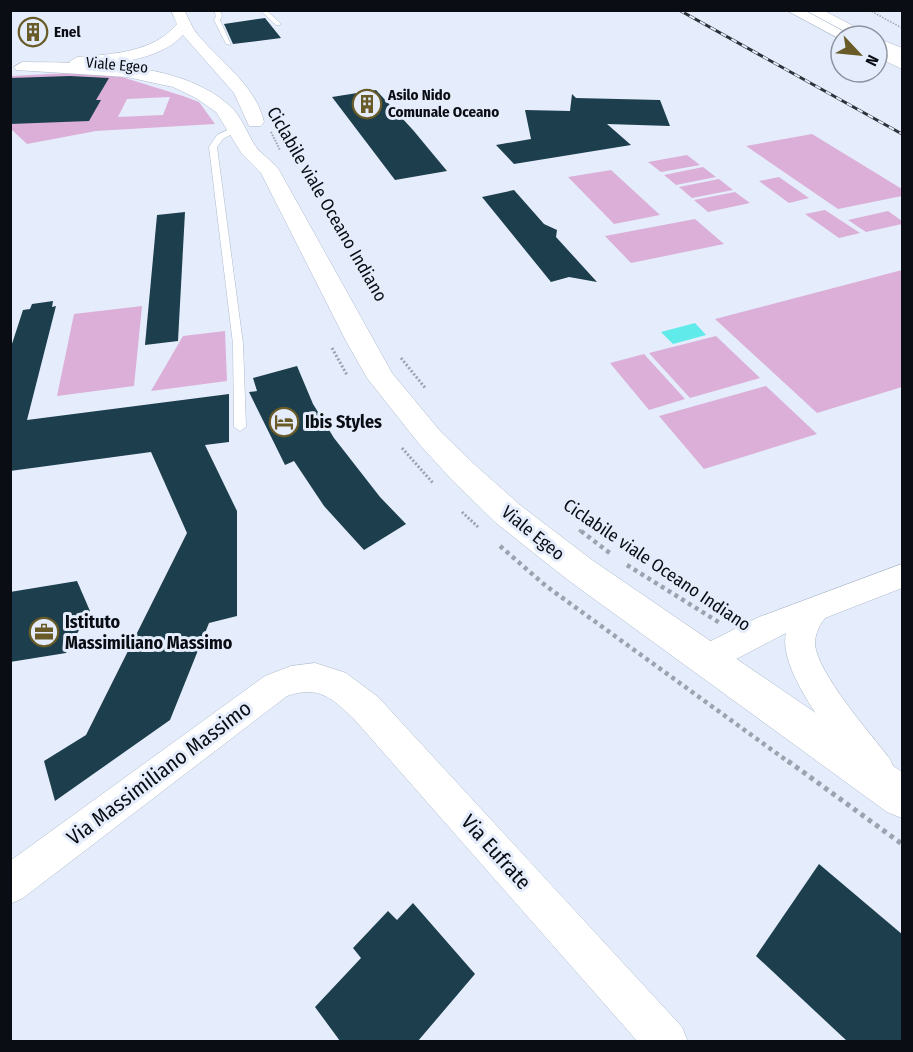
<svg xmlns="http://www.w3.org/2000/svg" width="913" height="1052" font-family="'Fira Sans Condensed',sans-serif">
  <rect width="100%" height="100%" fill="#e5edfc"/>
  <!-- green -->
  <g fill="#dbafd8" fill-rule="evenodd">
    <path d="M69 73 122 77 183 96 199 102 215 124 96 131 27 144 11 129V76ZM170 97 163 115 118 117 127 99Z"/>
    <polygon points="812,134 902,189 902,196 838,209 746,146"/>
    <polygon points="687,155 700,165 661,172 648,162"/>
    <polygon points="703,167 716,177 676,185 664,175"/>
    <polygon points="611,170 660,215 614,224 568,177"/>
    <polygon points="779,177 809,198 789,203 759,181"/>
    <polygon points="719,179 733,190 692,198 679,187"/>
    <polygon points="735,192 750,203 708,212 694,200"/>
    <polygon points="825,210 860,233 839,238 805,214"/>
    <polygon points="888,211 902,221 902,224 866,232 848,220"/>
    <polygon points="695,219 724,244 631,263 605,236"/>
    <polygon points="902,270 902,387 817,413 715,319"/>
    <polygon points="142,306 134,386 57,396 74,314"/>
    <polygon points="225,331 227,381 151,391 183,336"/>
    <polygon points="716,336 760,378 690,398 649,353"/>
    <polygon points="644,354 685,399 649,410 610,363"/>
    <polygon points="766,386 817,434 704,469 659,416"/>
  </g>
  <!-- water -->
  <polygon fill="#61eaea" points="695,323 706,335 673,344 661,332"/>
  <!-- building -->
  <g fill="#1c3e4d">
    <polygon points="265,18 281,38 233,44 224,24"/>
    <polygon points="70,76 109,78 96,100 101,100 89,121 10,124 10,78"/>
    <polygon points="376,90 413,130 447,171 395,180 332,97"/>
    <polygon points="572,94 576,98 660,100 670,126 607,124 631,145 514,164 496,145 531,139 525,110 570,111"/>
    <polygon points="514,190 544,224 557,230 556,237 597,282 569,277 551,282 482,197"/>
    <polygon points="185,212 178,341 145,345 157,215"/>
    <polygon points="53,301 52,307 56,306 27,420 229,394 229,442 205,445 237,511 237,616 209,623 170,720 55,801 44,761 86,735 187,533 151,452 10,471 10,350 23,310 30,309 32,304"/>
    <polygon points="297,366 313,404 334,438 380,497 406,524 364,550 324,506 294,461 285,465 249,392 257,391 253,378"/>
    <polygon points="77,581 90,611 66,653 10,662 10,592"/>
    <polygon points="819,864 903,935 903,1041 847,1041 756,956"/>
    <polygon points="413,903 475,974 418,1041 340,1041 315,1007 361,958 353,948 388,911 397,920"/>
  </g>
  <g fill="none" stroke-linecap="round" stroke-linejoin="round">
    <!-- service casing -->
    <g stroke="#afbacc" stroke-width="1">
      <g id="service">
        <polygon points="214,10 220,10 222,16 220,20 231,45 226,44 214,20 216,16"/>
        <polygon points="266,10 280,23 280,25 276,25 260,10"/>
        <polygon points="236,126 240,128 239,130 223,139 217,147 243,344 246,427 240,431 234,427 233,344 209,147 217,135"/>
      </g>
    </g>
    <!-- minor casing -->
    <g stroke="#afbacc" stroke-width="1">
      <g id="minor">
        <path d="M902 564V588L825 618C819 626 815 634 815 644 817 673 871 734 890 759L895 771 890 783 878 788C874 786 868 785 865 782 858 776 852 764 846 756 826 728 778 668 786 633L717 669 706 673 695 669 690 659 695 649 759 617Z"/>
        <path d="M315 663 346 673 378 697 682 1027 688 1042H638L354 719C332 698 319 685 287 696L23 898 10 904V861L265 676 291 666Z"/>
      </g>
    </g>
    <!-- tertiary casing -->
    <g stroke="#afbacc" stroke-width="1">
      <path id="tertiary" d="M171 10H184C189 19 192 28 198 35 221 62 256 86 264 122L261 126H249L234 93 183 35C158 62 111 63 77 67L69 62 77 57C112 54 153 53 177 24Z"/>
    </g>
    <!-- secondary casing -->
    <g stroke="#afbacc" stroke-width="1">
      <g id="secondary">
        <polygon points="786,10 804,10 852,36 841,36 840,39"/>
        <polygon points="877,46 902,58 902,69 877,57"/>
        <path d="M22 62C86 63 178 60 229 105 242 116 247 134 256 147 263 156 273 161 279 170L392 373 440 431 474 464 520 505 592 560 902 772V818L887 812 568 580 496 523 452 480 420 445 367 378 346 341 261 173 242 154 216 112 196 98 173 87 127 77 16 70 14 67Z"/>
      </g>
    </g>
    <!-- primary casing -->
    <g stroke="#afbacc" stroke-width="1">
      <g id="primary">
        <polygon points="805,10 823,10 872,36 854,36"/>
        <polygon points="877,38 902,48 902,58 877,48"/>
      </g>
    </g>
    <!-- path-far4 -->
    <polyline stroke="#9ca2ae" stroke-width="1.5" stroke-dasharray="1.5 1.5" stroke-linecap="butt" points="869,10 902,28"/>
    <!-- path-far3 -->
    <polyline stroke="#9ca2ae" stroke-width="2" stroke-dasharray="1.5 1.5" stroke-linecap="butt" points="271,132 280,150"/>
    <!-- path-far2 -->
    <g stroke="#9ca2ae" stroke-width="3" stroke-dasharray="2 2" stroke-linecap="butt">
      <polyline points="332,348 347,375"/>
      <polyline points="401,358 426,389"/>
      <polyline points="402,448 433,483"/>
      <polyline points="462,512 478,527"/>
      <polyline points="579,530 583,533"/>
    </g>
    <!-- path-far1 -->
    <g stroke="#9ca2ae" stroke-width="4.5" stroke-dasharray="4 4" stroke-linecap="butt">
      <polyline points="581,531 611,554"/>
      <polyline points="500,546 546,586 790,763"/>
      <polyline points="627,565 720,623"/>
    </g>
    <!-- path -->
    <polyline stroke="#9ca2ae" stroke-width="5" stroke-dasharray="4.5 4.5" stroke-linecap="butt" points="788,761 902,844"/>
    <!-- service -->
    <use href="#service" fill="#fff" fill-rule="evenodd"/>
    <!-- minor -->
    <use href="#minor" fill="#fff" fill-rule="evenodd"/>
    <!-- tertiary -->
    <use href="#tertiary" fill="#fff" fill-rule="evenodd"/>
    <!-- secondary -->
    <use href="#secondary" fill="#fff" fill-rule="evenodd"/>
    <!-- primary -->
    <use href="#primary" fill="#fff" fill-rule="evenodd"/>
    <!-- rail casing -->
    <g stroke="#2d3139" stroke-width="3">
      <polyline id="rail" points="679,10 902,134"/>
    </g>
    <!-- rail -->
    <use href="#rail" stroke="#e5edfc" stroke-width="2" stroke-dasharray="6" stroke-linecap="butt"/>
  </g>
  <!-- icons -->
  <defs>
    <g id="building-ring" transform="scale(1.5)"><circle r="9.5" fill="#e5edfc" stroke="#685b28" stroke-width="1.5"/><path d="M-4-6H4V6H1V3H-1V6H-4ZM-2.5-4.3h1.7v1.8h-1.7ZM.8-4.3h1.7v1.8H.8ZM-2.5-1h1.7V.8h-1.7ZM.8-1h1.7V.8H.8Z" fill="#685b28"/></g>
    <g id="hotel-ring" transform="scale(1.5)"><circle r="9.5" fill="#e5edfc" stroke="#685b28" stroke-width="1.5"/><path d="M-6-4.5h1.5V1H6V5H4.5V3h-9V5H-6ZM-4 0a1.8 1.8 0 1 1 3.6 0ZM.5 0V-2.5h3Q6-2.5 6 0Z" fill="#685b28"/></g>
    <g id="office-ring" transform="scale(1.5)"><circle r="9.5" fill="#e5edfc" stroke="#685b28" stroke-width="1.5"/><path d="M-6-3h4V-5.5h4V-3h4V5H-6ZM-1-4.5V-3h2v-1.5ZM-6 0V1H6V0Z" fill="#685b28"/></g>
  </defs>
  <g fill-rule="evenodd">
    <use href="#building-ring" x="33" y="32"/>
    <use href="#building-ring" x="367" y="104"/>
    <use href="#hotel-ring" x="284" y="422"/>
    <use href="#office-ring" x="44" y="632"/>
  </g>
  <g text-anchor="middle" stroke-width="6" stroke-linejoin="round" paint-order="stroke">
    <!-- far-poi labels -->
    <g font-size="15" font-weight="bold" fill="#0a0d13" stroke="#e5edfc" text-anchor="start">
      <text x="54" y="37">Enel</text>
      <text x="388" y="100">Asilo Nido<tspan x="388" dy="17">Comunale Oceano</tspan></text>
    </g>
    <!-- far-street labels -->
    <g font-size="15" fill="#0a0d13" stroke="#e5edfc">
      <text transform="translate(117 65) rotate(5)" y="5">Viale Egeo</text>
    </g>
    <!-- street labels -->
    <g font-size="18" fill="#0a0d13" stroke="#e5edfc">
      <text transform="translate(327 204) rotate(60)" y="6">Ciclabile viale Oceano Indiano</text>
      <text transform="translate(533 533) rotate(39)" y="6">Viale Egeo</text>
      <text transform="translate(657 565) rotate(34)" y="6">Ciclabile viale Oceano Indiano</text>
    </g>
    <!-- poi labels -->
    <g font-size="18" font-weight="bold" fill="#0a0d13" stroke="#e5edfc" text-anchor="start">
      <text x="305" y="428">Ibis Styles</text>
      <text x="65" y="628">Istituto<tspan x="65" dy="21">Massimiliano Massimo</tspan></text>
    </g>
    <!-- near-street labels -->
    <g font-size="21" fill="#0a0d13" stroke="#e5edfc">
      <text transform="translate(159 773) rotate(-37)" y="7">Via Massimiliano Massimo</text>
      <text transform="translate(496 852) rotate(48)" y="7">Via Eufrate</text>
    </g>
  </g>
  <!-- border -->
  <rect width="913" height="1052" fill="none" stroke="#0a0d13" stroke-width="24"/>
  <!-- north arrow -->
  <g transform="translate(859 54) rotate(116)"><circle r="28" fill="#e5edfc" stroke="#8d939f" stroke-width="1.5"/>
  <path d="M0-4.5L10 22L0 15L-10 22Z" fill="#685b28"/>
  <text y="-9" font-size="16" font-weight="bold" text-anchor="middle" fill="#0a0d13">N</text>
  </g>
</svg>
